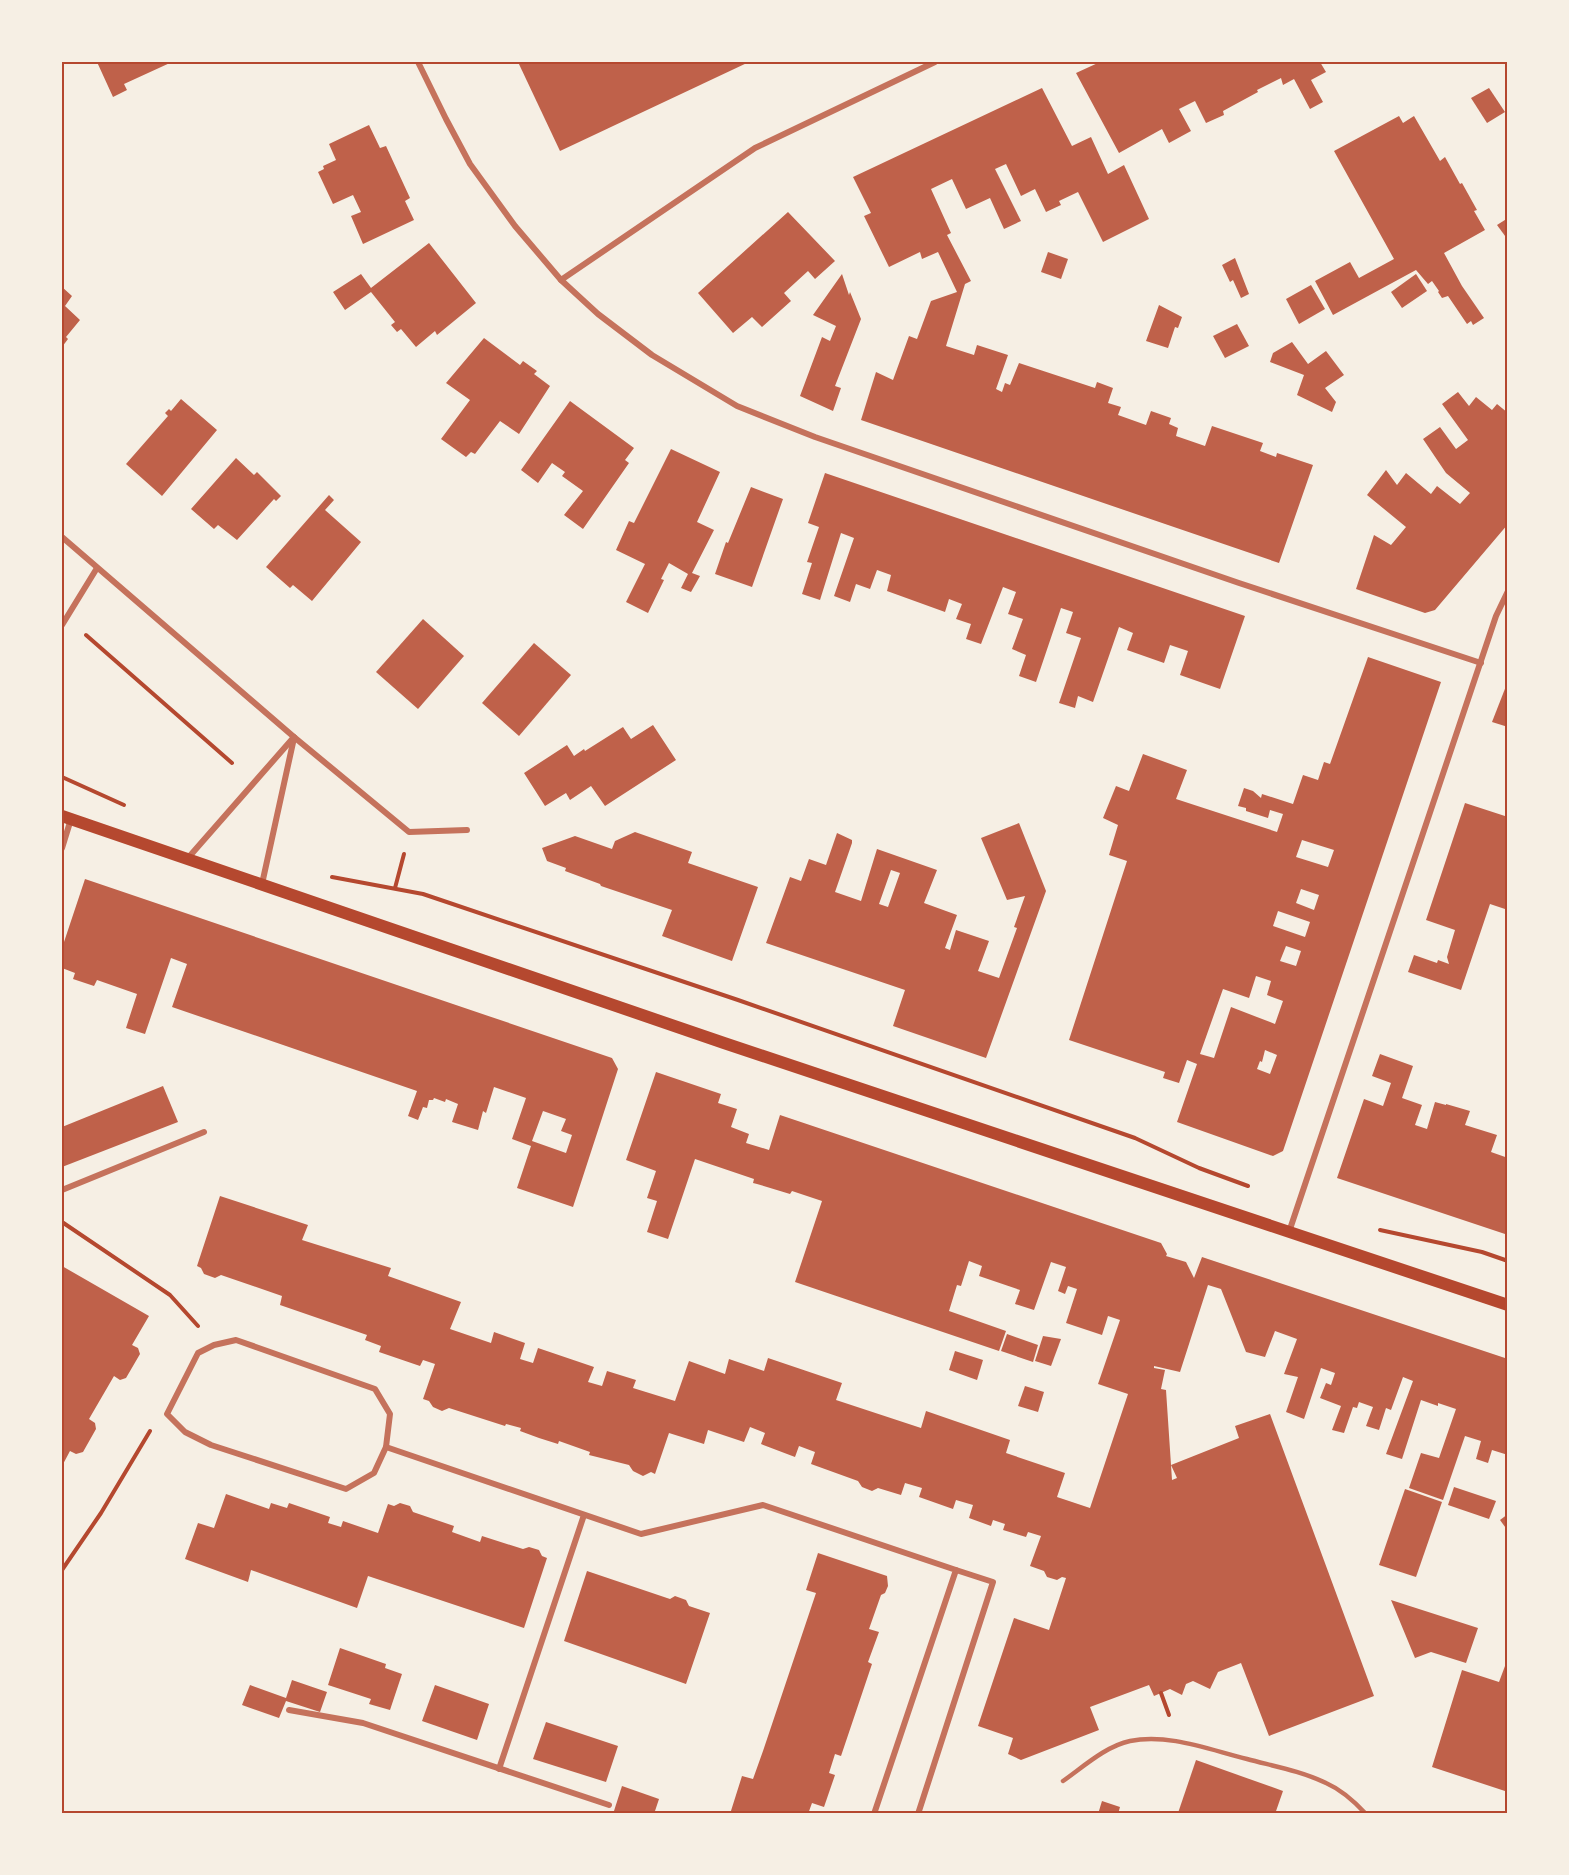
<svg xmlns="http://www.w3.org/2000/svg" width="1569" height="1875" font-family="Poppins,sans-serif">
  <rect width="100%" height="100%" fill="#f6efe4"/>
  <!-- building -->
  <g fill="#bf614a" fill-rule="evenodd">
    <polygon points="97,62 172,62 124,84 127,90 113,97"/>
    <polygon points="518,62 749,62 560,151"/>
    <polygon points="1100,62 1320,62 1326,72 1311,80 1323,102 1310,109 1294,79 1283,85 1281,78 1257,90 1258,92 1223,111 1224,115 1206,123 1195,101 1179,109 1191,131 1169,143 1162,129 1119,153 1076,73"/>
    <polygon points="1042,88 1072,146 1091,137 1108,174 1124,165 1149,219 1103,242 1078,192 1059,201 1061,205 1046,212 1035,189 1021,196 1006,164 995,169 1021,221 1004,229 990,198 966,209 952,179 931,189 951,233 947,235 971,281 965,284 946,346 974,355 977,345 1008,355 996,389 1002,392 1005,383 1010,385 1019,363 1095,388 1097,382 1113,388 1108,403 1121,407 1118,415 1146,425 1151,411 1171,418 1169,424 1178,428 1176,436 1205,446 1212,426 1263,443 1260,451 1276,457 1277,453 1313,465 1279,563 861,420 876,372 893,380 909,336 917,339 931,301 957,292 938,252 922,259 920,252 889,267 864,216 871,213 853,177"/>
    <polygon points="1489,88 1505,112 1487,123 1471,98"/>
    <polygon points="1399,116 1403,123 1414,116 1440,161 1445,157 1460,184 1462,183 1477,210 1474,211 1485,230 1444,253 1462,286 1484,318 1473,325 1471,321 1467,324 1448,296 1442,298 1438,292 1439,291 1432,281 1428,284 1416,270 1333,315 1315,281 1350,262 1359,278 1394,259 1334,151"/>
    <polygon points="369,125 380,148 386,146 410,198 405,201 414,220 363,244 351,216 361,212 353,195 333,204 318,172 324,169 323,166 336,160 329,144"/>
    <polygon points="788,212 835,261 815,279 808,271 784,293 791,301 762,327 752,317 733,333 698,293"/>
    <polygon points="1508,218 1508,240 1497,225"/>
    <polygon points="429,243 476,303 437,335 435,331 416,347 401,329 397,332 391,325 395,322 371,292 345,310 333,292 361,274 371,288"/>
    <polygon points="1048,252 1068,259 1061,279 1041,272"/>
    <polygon points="1235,258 1249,294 1241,298 1233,280 1230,282 1222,265"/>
    <polygon points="842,274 849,295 850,292 861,319 835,386 841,388 833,411 800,396 822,337 830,341 836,326 813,315"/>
    <polygon points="1416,274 1427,291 1402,308 1391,292"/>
    <polygon points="1311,285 1325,309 1299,324 1286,299"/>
    <polygon points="62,287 72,296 65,306 80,320 66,337 68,339 62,347"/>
    <polygon points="1159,305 1182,317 1178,328 1175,327 1168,348 1146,341"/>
    <polygon points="1237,324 1249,346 1225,358 1213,336"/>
    <polygon points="484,338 520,365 523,361 537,371 534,374 550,386 519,434 500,421 475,454 471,452 466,457 441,439 470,400 446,383"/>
    <polygon points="1292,342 1308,364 1326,351 1344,375 1325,388 1336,402 1332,412 1297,395 1304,375 1270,362 1273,353"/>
    <polygon points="1458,392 1469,406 1476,397 1492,410 1497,404 1508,413 1508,524 1435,610 1425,613 1356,589 1374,535 1391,545 1406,527 1367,495 1386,470 1397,485 1406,473 1431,494 1437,486 1460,504 1470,493 1446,473 1423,439 1440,427 1456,449 1468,440 1442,404"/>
    <polygon points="181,399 217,430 162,496 126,464 168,416 165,413 169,409 171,411"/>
    <polygon points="570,401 634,448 625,460 629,463 583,529 564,515 583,491 562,476 565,472 552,463 538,483 521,470"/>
    <polygon points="671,449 720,472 697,522 714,530 692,573 700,576 691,592 681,588 688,574 669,563 661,579 664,580 648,613 626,602 645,564 616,550 629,521 634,523"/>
    <polygon points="236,458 254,475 257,472 281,496 276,501 274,499 237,540 218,525 214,529 191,509"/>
    <polygon points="825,473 1245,616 1220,689 1180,675 1188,651 1170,645 1164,663 1127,650 1133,633 1119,627 1093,702 1078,696 1075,708 1059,703 1081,638 1066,633 1073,612 1061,608 1036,682 1019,676 1026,655 1012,649 1023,619 1008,614 1016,592 1003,587 981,644 966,639 971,624 956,619 962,604 949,599 945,612 887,591 891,575 877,570 870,589 856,584 850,602 834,596 854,538 841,533 820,600 802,594 812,563 807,562 819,527 808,523"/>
    <polygon points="751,487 783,499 752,587 715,574 726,542 728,543"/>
    <polygon points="329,495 334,500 325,510 361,542 312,601 293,585 290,588 266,567"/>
    <polygon points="423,619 464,656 418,709 376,672"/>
    <polygon points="534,643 571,675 519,736 482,703"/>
    <path d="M1368 657 1441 682 1283 1151 1273 1156 1177 1122 1197 1064 1187 1060 1179 1083 1163 1078 1165 1072 1069 1040 1127 861 1109 855 1118 825 1103 818 1116 786 1129 791 1143 754 1187 770 1176 799 1277 832 1283 814 1270 810 1268 818 1246 811V808L1238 806 1244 788 1253 791 1261 798 1262 794 1293 804 1303 775 1318 780 1324 762 1330 764ZM1302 840 1334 850 1328 867 1296 857ZM1301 889 1319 895 1314 910 1296 903ZM1278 911 1310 922 1305 937 1273 926ZM1286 946 1301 951 1296 966 1280 961ZM1256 976 1271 981 1267 995 1283 1001 1275 1024 1231 1007 1214 1058 1200 1054 1223 989 1249 998ZM1265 1050 1277 1055 1270 1074 1257 1069 1260 1061 1262 1062Z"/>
    <polygon points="1508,681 1508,727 1492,722"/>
    <polygon points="653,725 676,760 605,806 591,786 570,800 566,793 545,806 524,773 567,745 574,756 584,749 585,751 623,727 631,739"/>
    <polygon points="1465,803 1508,817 1508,902 1505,909 1490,904 1461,990 1408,972 1414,955 1437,963 1438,960 1449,964 1447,957 1455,930 1426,920"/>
    <path d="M1019 823 1046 891 986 1058 893 1026 905 990 766 943 790 877 801 881 809 859 826 865 837 833 852 840V843L835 892 861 901 877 849 937 870 924 903 957 915 945 948 950 950 956 930 989 941 978 971 999 978 1017 928 1014 927 1025 896 1007 900 981 838ZM891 870 900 873 888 907 879 904Z"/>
    <polygon points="635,832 692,852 688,863 758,887 732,961 662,936 672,910 601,886 600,884 565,871 566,868 547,861 542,848 575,836 612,849 615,841"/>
    <path d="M85 879 612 1058 618 1069 573 1207 517 1188 531 1146 512 1139 526 1098 494 1087 486 1113 483 1111 478 1130 452 1122 458 1104 446 1099 445 1102 434 1098 433 1100H429L427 1108 423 1107 418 1120 408 1116 417 1091 172 1007 187 964 171 958 145 1034 126 1028 137 994 97 980 94 986 73 979 75 973 62 968V948ZM543 1111 566 1119 561 1131 572 1135 566 1153 532 1141Z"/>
    <polygon points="1380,1054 1413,1066 1402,1098 1422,1105 1415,1125 1427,1129 1435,1102 1446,1105 1446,1104 1470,1111 1465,1125 1497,1135 1491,1152 1508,1158 1508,1235 1337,1178 1364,1099 1383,1106 1391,1083 1372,1076"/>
    <polygon points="656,1072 721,1094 718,1103 737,1109 731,1127 749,1134 746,1143 769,1150 780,1115 1158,1242 1161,1243 1167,1254 1166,1256 1186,1262 1194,1278 1202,1257 1508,1359 1508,1455 1492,1450 1488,1463 1476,1459 1481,1441 1465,1436 1443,1500 1409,1488 1421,1453 1439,1458 1456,1409 1438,1403 1438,1406 1421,1400 1402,1459 1386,1454 1413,1381 1403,1377 1391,1410 1386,1408 1379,1430 1366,1426 1373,1407 1359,1402 1357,1408 1353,1407 1344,1433 1332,1430 1341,1406 1320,1398 1326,1383 1331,1385 1335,1373 1321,1368 1304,1419 1286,1412 1298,1377 1284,1374 1297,1339 1275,1331 1265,1357 1246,1352 1221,1289 1208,1285 1180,1372 1154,1366 1154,1368 1165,1370 1161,1389 1166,1390 1172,1480 1177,1478 1171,1465 1239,1438 1235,1426 1270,1414 1374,1696 1269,1736 1241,1663 1218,1672 1210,1689 1193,1681 1186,1684 1182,1695 1170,1689 1154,1696 1149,1685 1090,1707 1099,1730 1021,1760 1008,1754 1013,1738 978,1726 1014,1618 1049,1630 1066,1578 1062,1577 1057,1580 1047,1577 1044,1571 1030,1566 1041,1536 1028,1532 1026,1537 1003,1530 1005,1524 993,1520 991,1526 969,1518 973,1505 956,1500 953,1509 919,1497 922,1488 905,1483 901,1495 878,1488 872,1491 862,1487 858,1481 811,1464 815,1452 799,1446 795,1457 761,1444 765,1433 750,1427 744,1442 708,1430 704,1444 669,1433 655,1474 651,1472 643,1476 633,1471 629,1465 589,1455 590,1452 559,1441 558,1444 539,1438 520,1431 521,1428 506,1424 505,1426 449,1408 442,1411 433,1407 429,1401 423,1399 435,1364 423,1360 420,1366 379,1352 381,1346 365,1340 367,1335 280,1305 282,1296 221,1275 215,1278 204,1274 201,1268 197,1266 220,1196 308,1225 302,1240 391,1268 388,1276 461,1302 450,1329 491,1343 494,1332 525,1343 520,1359 533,1363 538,1348 594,1367 588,1382 602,1386 607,1371 636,1380 633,1388 675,1401 689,1361 725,1374 729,1359 764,1371 768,1358 842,1383 836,1400 921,1428 926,1411 1010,1440 1006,1453 1065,1473 1057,1497 1090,1508 1128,1394 1098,1384 1120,1320 1108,1316 1102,1335 1066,1323 1077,1289 1068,1286 1065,1294 1058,1291 1066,1267 1051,1262 1034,1310 1015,1304 1020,1290 979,1276 982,1266 969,1261 961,1286 957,1285 949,1311 1006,1331 999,1351 795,1282 822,1201 792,1191 790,1194 757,1184 753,1183 754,1179 695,1159 668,1239 647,1232 657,1201 647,1198 656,1171 626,1160"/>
    <polygon points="163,1086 178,1122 62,1167 62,1127"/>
    <polygon points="62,1266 149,1316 132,1345 138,1348 140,1354 126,1378 120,1380 114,1376 89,1419 95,1423 96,1429 83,1452 76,1454 70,1451 62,1466"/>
    <polygon points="1007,1334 1038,1345 1033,1362 1001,1351"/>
    <polygon points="1043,1336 1061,1339 1051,1366 1035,1361"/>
    <polygon points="955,1351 983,1360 977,1380 949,1370"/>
    <polygon points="1025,1386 1044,1392 1038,1412 1018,1406"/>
    <polygon points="1454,1487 1496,1501 1489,1519 1448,1505"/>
    <polygon points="1405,1489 1442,1502 1416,1577 1379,1565"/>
    <polygon points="226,1494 269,1509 271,1503 287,1508 289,1503 330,1517 328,1523 341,1527 343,1521 378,1533 388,1504 394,1506 400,1503 410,1506 413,1512 454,1526 452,1532 480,1542 482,1536 523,1549 529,1547 539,1550 542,1556 547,1558 524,1628 368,1576 357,1608 251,1570 248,1582 185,1559 198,1523 214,1528"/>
    <polygon points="1508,1514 1508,1531 1500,1520"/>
    <polygon points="818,1553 887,1576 888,1586 885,1593 881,1595 869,1629 879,1632 868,1662 872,1664 841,1756 835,1754 829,1773 835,1775 824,1807 812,1803 808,1814 730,1814 742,1776 753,1779 763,1751 816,1593 806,1590"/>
    <polygon points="587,1571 667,1598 670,1599 675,1596 686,1600 689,1606 710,1613 686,1684 564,1641"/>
    <polygon points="1391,1600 1478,1628 1466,1663 1431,1652 1415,1658"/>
    <polygon points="340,1648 383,1663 386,1664 385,1668 402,1674 390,1710 369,1704 371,1699 328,1685"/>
    <polygon points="1508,1658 1508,1792 1432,1767 1462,1670 1499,1682"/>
    <polygon points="292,1680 327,1692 320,1712 286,1701 279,1718 242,1705 250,1685 286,1698"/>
    <polygon points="435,1685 489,1704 477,1740 422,1721"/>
    <polygon points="546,1722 618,1746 606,1782 533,1759"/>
    <polygon points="1196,1760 1283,1791 1275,1814 1178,1813"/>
    <polygon points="622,1786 659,1799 654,1814 613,1814"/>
    <polygon points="1102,1801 1120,1807 1118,1814 1098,1814"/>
  </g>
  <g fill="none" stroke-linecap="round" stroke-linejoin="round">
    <!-- path -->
    <g stroke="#b5482f" stroke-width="4">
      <polyline points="86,635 232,763"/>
      <polyline points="62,777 124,805"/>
      <polyline points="332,877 423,894 738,1000 1135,1138 1199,1168 1248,1186"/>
      <polyline points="395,888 404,854"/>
      <polyline points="62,1222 170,1295 198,1326"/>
      <polyline points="1380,1230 1482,1252 1508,1261"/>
      <polyline points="62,1570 101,1513 150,1431"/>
      <polyline points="1161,1693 1169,1715"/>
    </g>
    <!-- service -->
    <path stroke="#c5725c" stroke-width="4.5" d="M1063 1781C1083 1767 1106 1746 1130 1741 1168 1733 1210 1750 1247 1759 1273 1766 1301 1771 1326 1783 1342 1790 1354 1801 1366 1814"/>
    <!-- minor -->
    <g stroke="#c5725c" stroke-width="6">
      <polyline points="418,62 446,119 470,164 515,226 561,280 598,314 652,355 737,406 815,437 1239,583 1481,663"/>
      <polyline points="561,280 755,148 935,62"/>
      <polyline points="62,537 294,737 409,832 467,830"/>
      <polyline points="62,625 97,568"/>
      <polyline points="62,848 71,819"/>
      <polyline points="188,858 294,737"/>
      <polyline points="262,884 294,738"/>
      <polyline points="62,1190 204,1132"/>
      <polyline points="1289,1232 1496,616 1508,591"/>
      <polygon points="236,1340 375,1389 390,1414 386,1447 374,1473 346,1489 211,1445 185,1432 167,1414 198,1353 214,1345"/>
      <polyline points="386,1447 641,1534 763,1505 956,1570 874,1814"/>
      <polyline points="289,1710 363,1723 609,1805"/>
      <polyline points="499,1769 584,1515"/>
      <polyline points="918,1814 993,1582 956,1570"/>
    </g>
    <!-- secondary -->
    <polyline stroke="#b5482f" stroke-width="12" points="62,816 724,1043 1508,1305"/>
  </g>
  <!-- border -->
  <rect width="1569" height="1875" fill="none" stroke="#f6efe4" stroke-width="126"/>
  <rect x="63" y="63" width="1443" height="1749" fill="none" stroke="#b5482f" stroke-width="2"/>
</svg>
